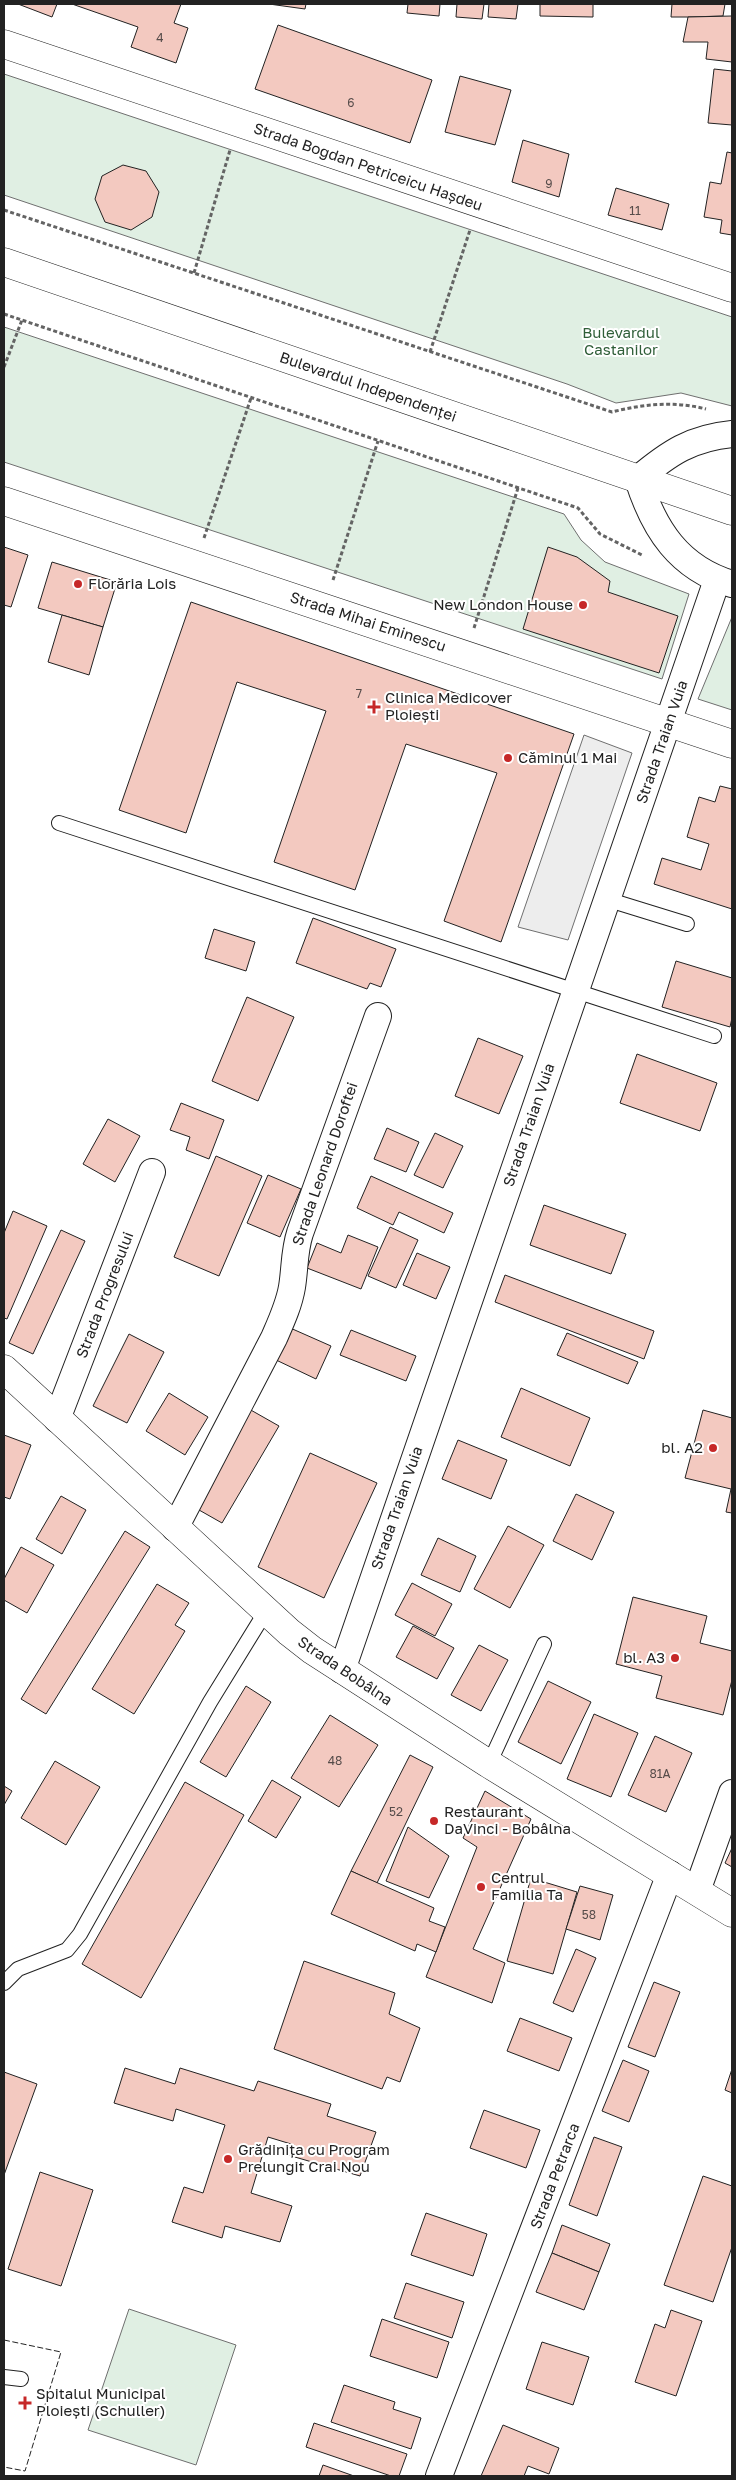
<svg xmlns="http://www.w3.org/2000/svg" width="736" height="2480" font-family="'Golos Text',sans-serif">
  <rect width="100%" height="100%" fill="#fff"/>
  <!-- green -->
  <g fill="#e0efe3" stroke="#6f6f6f">
    <polygon points="4,74 732,317 732,406 681,393 616,403 567,384 4,195"/>
    <polygon points="4,327 564,514 581,540 605,562 689,594 662,679 4,462"/>
    <polygon points="732,617 732,710 698,699"/>
    <polygon points="129,2309 236,2345 196,2465 88,2430"/>
  </g>
  <!-- parking -->
  <polygon fill="#ededed" stroke="#6f6f6f" points="584,735 632,753 568,940 518,927"/>
  <!-- building -->
  <g fill="#f3c9c0" stroke="#222">
    <polygon points="18,4 57,4 52,17"/>
    <polygon points="72,4 181,4 174,23 188,28 176,63 131,47 138,27"/>
    <polygon points="269,4 306,4 305,9"/>
    <polygon points="408,4 440,4 439,16 407,13"/>
    <polygon points="457,4 484,4 482,19 456,17"/>
    <polygon points="489,4 518,4 516,19 488,17"/>
    <polygon points="540,4 593,4 593,17 540,16"/>
    <polygon points="672,4 725,4 723,16 688,17 671,17"/>
    <polygon points="732,13 732,62 706,59 708,42 683,42 688,17 732,16"/>
    <polygon points="278,25 432,80 410,143 255,89"/>
    <polygon points="714,69 732,71 732,125 708,123"/>
    <polygon points="460,76 511,90 495,145 445,132"/>
    <polygon points="523,140 569,154 559,197 512,182"/>
    <polygon points="727,152 732,153 732,235 720,233 722,220 704,217 710,182 721,184"/>
    <polygon points="123,165 146,171 159,192 152,217 131,230 105,222 95,199 102,176"/>
    <polygon points="616,188 669,204 662,230 608,215"/>
    <polygon points="4,547 28,555 11,607 4,605"/>
    <polygon points="548,547 577,557 610,581 608,592 678,616 659,673 523,629"/>
    <polygon points="52,562 117,582 103,627 38,608"/>
    <polygon points="191,602 574,734 501,942 444,921 497,773 406,744 355,890 274,862 326,711 237,682 186,833 119,810"/>
    <polygon points="62,615 103,627 89,675 48,662"/>
    <polygon points="720,786 732,789 732,909 654,884 662,858 701,870 709,844 687,837 699,797 715,802"/>
    <polygon points="313,918 396,949 381,987 370,983 367,989 296,963"/>
    <polygon points="214,929 255,942 246,971 205,958"/>
    <polygon points="676,961 732,978 732,1018 730,1027 662,1007"/>
    <polygon points="247,997 294,1017 258,1101 212,1081"/>
    <polygon points="478,1038 523,1056 499,1114 455,1096"/>
    <polygon points="637,1054 717,1083 700,1131 620,1103"/>
    <polygon points="181,1103 224,1120 209,1159 186,1150 190,1137 170,1130"/>
    <polygon points="108,1119 140,1136 115,1182 83,1164"/>
    <polygon points="387,1128 419,1142 406,1172 374,1159"/>
    <polygon points="435,1133 463,1146 443,1188 414,1175"/>
    <polygon points="216,1156 262,1176 219,1276 174,1257"/>
    <polygon points="268,1175 301,1189 280,1237 247,1223"/>
    <polygon points="371,1176 453,1213 444,1233 399,1212 393,1225 357,1208"/>
    <polygon points="544,1205 626,1234 611,1274 530,1245"/>
    <polygon points="13,1211 47,1226 7,1319 4,1318 4,1233"/>
    <polygon points="390,1227 418,1240 396,1288 368,1276"/>
    <polygon points="61,1230 85,1241 33,1354 9,1343"/>
    <polygon points="348,1235 378,1247 361,1289 307,1268 317,1243 341,1253"/>
    <polygon points="417,1253 450,1267 436,1299 403,1285"/>
    <polygon points="505,1275 654,1331 644,1359 495,1302"/>
    <polygon points="288,1327 331,1346 316,1379 274,1359"/>
    <polygon points="351,1330 416,1356 406,1381 340,1355"/>
    <polygon points="567,1333 638,1362 628,1384 557,1355"/>
    <polygon points="129,1334 164,1352 127,1423 93,1406"/>
    <polygon points="521,1388 590,1418 570,1466 501,1437"/>
    <polygon points="169,1393 208,1417 185,1455 146,1431"/>
    <polygon points="249,1409 279,1426 222,1523 192,1506"/>
    <polygon points="703,1410 732,1418 732,1513 726,1512 731,1489 685,1478"/>
    <polygon points="4,1435 31,1445 10,1499 4,1497"/>
    <polygon points="458,1440 507,1460 491,1499 442,1479"/>
    <polygon points="310,1453 377,1483 324,1598 258,1567"/>
    <polygon points="576,1494 614,1512 592,1560 553,1541"/>
    <polygon points="61,1496 86,1510 62,1554 36,1539"/>
    <polygon points="508,1526 544,1545 510,1608 474,1589"/>
    <polygon points="125,1531 150,1547 46,1714 21,1699"/>
    <polygon points="438,1538 476,1556 460,1592 421,1575"/>
    <polygon points="21,1547 54,1565 27,1613 4,1600 4,1579"/>
    <polygon points="412,1583 452,1604 435,1636 395,1615"/>
    <polygon points="157,1584 189,1603 175,1625 185,1631 134,1714 92,1689"/>
    <polygon points="633,1597 707,1616 700,1643 732,1651 732,1680 723,1715 656,1698 662,1676 616,1664"/>
    <polygon points="413,1626 454,1648 437,1679 396,1657"/>
    <polygon points="479,1645 508,1660 481,1711 451,1695"/>
    <polygon points="548,1681 591,1702 561,1764 518,1742"/>
    <polygon points="246,1686 271,1702 226,1777 200,1762"/>
    <polygon points="594,1714 638,1733 611,1797 567,1779"/>
    <polygon points="330,1715 378,1745 339,1807 291,1778"/>
    <polygon points="655,1736 692,1753 666,1812 628,1795"/>
    <polygon points="410,1755 433,1767 377,1883 351,1871"/>
    <polygon points="55,1761 100,1787 66,1845 21,1818"/>
    <polygon points="272,1780 301,1797 276,1838 248,1821"/>
    <polygon points="185,1782 244,1815 141,1998 82,1964"/>
    <polygon points="4,1786 12,1791 4,1805"/>
    <polygon points="485,1791 531,1819 473,1949 505,1963 492,2003 426,1977 477,1847 463,1838"/>
    <polygon points="408,1827 449,1856 429,1898 386,1881"/>
    <polygon points="732,1848 732,1867 725,1863"/>
    <polygon points="351,1871 434,1908 429,1921 445,1927 436,1952 417,1944 415,1951 331,1914"/>
    <polygon points="531,1878 577,1892 553,1974 507,1961"/>
    <polygon points="580,1886 613,1895 600,1940 566,1929"/>
    <polygon points="576,1949 596,1958 573,2012 553,2003"/>
    <polygon points="304,1961 395,1993 389,2014 420,2028 400,2082 387,2077 382,2089 274,2049"/>
    <polygon points="654,1982 680,1992 655,2057 628,2047"/>
    <polygon points="520,2018 572,2038 559,2071 507,2051"/>
    <polygon points="623,2060 649,2071 629,2122 602,2111"/>
    <polygon points="125,2068 175,2084 180,2068 254,2091 258,2081 331,2104 327,2116 376,2132 360,2176 288,2155 291,2144 268,2137 251,2193 292,2206 280,2242 225,2226 222,2238 172,2222 184,2187 203,2193 225,2125 176,2109 173,2121 114,2103"/>
    <polygon points="732,2069 732,2093 725,2090"/>
    <polygon points="4,2072 37,2084 4,2175"/>
    <polygon points="484,2110 540,2130 526,2168 470,2148"/>
    <polygon points="594,2137 622,2147 597,2216 569,2205"/>
    <polygon points="40,2172 93,2190 61,2286 8,2269"/>
    <polygon points="703,2176 732,2186 732,2247 713,2302 664,2285"/>
    <polygon points="426,2213 487,2234 473,2276 411,2255"/>
    <polygon points="562,2225 610,2244 599,2272 552,2253"/>
    <polygon points="552,2253 599,2272 584,2310 536,2292"/>
    <polygon points="406,2283 464,2302 452,2338 394,2318"/>
    <polygon points="671,2310 702,2321 676,2396 635,2382 655,2324 665,2328"/>
    <polygon points="382,2319 449,2342 437,2378 370,2356"/>
    <polygon points="542,2342 589,2357 573,2405 526,2389"/>
    <polygon points="344,2385 395,2402 393,2409 421,2418 411,2449 331,2422"/>
    <polygon points="314,2423 407,2454 399,2476 391,2476 306,2447"/>
    <polygon points="503,2425 559,2448 549,2474 528,2466 524,2476 481,2476"/>
    <polygon points="323,2465 354,2476 319,2476"/>
  </g>
  <g fill="none" stroke-linecap="round" stroke-linejoin="round">
    <!-- service casing -->
    <g stroke="#222" stroke-width="16">
      <g id="service">
        <polyline points="59,823 714,1036"/>
        <polyline points="606,899 687,924"/>
        <polyline points="489,1764 544,1644"/>
        <polyline points="4,1983 18,1969 67,1950 80,1934 210,1702 266,1611"/>
        <polyline points="4,2377 21,2379"/>
      </g>
    </g>
    <!-- minor casing -->
    <g stroke="#222" stroke-width="28">
      <g id="minor">
        <path d="M732 434C691 438 669 453 638 479 654 530 679 568 732 584"/>
        <polyline points="57,1419 152,1172"/>
        <path d="M175 1528 274 1338C281 1322 289 1305 292 1287 295 1269 294 1251 300 1233L378 1016"/>
        <polyline points="342,1670 717,580"/>
        <polyline points="697,1891 732,1793"/>
        <polyline points="439,2476 670,1874"/>
      </g>
    </g>
    <!-- tertiary casing -->
    <g stroke="#222" stroke-width="29">
      <g id="tertiary">
        <polyline points="4,44 732,288"/>
        <polyline points="4,501 732,744"/>
      </g>
    </g>
    <!-- secondary casing -->
    <g stroke="#222" stroke-width="29">
      <polyline id="secondary" points="4,1369 289,1632 312,1650 489,1764 732,1913"/>
    </g>
    <!-- primary casing -->
    <g stroke="#222" stroke-width="29">
      <polyline id="primary" points="4,262 732,511"/>
    </g>
    <!-- path -->
    <g stroke="#646464" stroke-width="3" stroke-dasharray="4 2.5" stroke-linecap="butt">
      <path d="M4 210 612 412C643 404 675 401 706 409"/>
      <polyline points="194,273 230,150"/>
      <polyline points="4,314 578,508 600,534 642,555"/>
      <polyline points="430,352 470,230"/>
      <polyline points="4,367 22,320"/>
      <polyline points="204,538 251,398"/>
      <polyline points="333,580 378,441"/>
      <polyline points="474,628 518,488"/>
    </g>
    <!-- service -->
    <use href="#service" stroke="#fff" stroke-width="14"/>
    <!-- minor -->
    <use href="#minor" stroke="#fff" stroke-width="26"/>
    <!-- tertiary -->
    <use href="#tertiary" stroke="#fff" stroke-width="28"/>
    <!-- secondary -->
    <use href="#secondary" stroke="#fff" stroke-width="28"/>
    <!-- primary -->
    <use href="#primary" stroke="#fff" stroke-width="28"/>
    <!-- fence -->
    <polyline stroke="#222" stroke-width="1" stroke-dasharray="6 2.5" stroke-linecap="butt" points="4,2340 61,2352 25,2471 4,2467"/>
  </g>
  <!-- markers -->
  <g fill="#c62828" stroke="#fff" stroke-width="2">
    <circle cx="78" cy="584" r="5"/>
    <circle cx="583" cy="605" r="5"/>
    <path d="M371.5 699.5h5v5h5v5h-5v5h-5v-5h-5v-5h5z"/>
    <circle cx="508" cy="758" r="5"/>
    <circle cx="713" cy="1448" r="5"/>
    <circle cx="675" cy="1658" r="5"/>
    <circle cx="434" cy="1821" r="5"/>
    <circle cx="481" cy="1887" r="5"/>
    <circle cx="228" cy="2159" r="5"/>
    <path d="M22.5 2395.5h5v5h5v5h-5v5h-5v-5h-5v-5h5z"/>
  </g>
  <g text-anchor="middle" stroke-width="4" stroke-linejoin="round" paint-order="stroke">
    <!-- number labels -->
    <g font-size="12" fill="#564c4a">
      <text x="160" y="42">4</text>
      <text x="351" y="107">6</text>
      <text x="549" y="188">9</text>
      <text x="635" y="215">11</text>
      <text x="359" y="698">7</text>
      <text x="335" y="1765">48</text>
      <text x="660" y="1778">81A</text>
      <text x="396" y="1816">52</text>
      <text x="589" y="1919">58</text>
    </g>
    <!-- street labels -->
    <g font-size="15" fill="#222" stroke="#fff">
      <text transform="translate(368 167) rotate(19)" y="5">Strada Bogdan Petriceicu Hașdeu</text>
      <text transform="translate(368 387) rotate(19)" y="5">Bulevardul Independenței</text>
      <text transform="translate(368 622) rotate(18)" y="5">Strada Mihai Eminescu</text>
      <text transform="translate(662 742) rotate(-71)" y="5">Strada Traian Vuia</text>
      <text transform="translate(529 1125) rotate(-71)" y="5">Strada Traian Vuia</text>
      <text transform="translate(325 1164) rotate(-71)" y="5">Strada Leonard Doroftei</text>
      <text transform="translate(105 1295) rotate(-69)" y="5">Strada Progresului</text>
      <text transform="translate(397 1508) rotate(-71)" y="5">Strada Traian Vuia</text>
      <text transform="translate(345 1671) rotate(34)" y="5">Strada Bobâlna</text>
      <text transform="translate(555 2176) rotate(-69)" y="5">Strada Petrarca</text>
    </g>
    <!-- park labels -->
    <g font-size="15" fill="#2f5e38" stroke="#fff">
      <text x="621" y="338">Bulevardul<tspan x="621" dy="17">Castanilor</tspan></text>
    </g>
    <!-- poi labels -->
    <g font-size="15" fill="#222" stroke="#fff" text-anchor="start">
      <text x="88" y="589">Florăria Lois</text>
      <text x="573" y="610" text-anchor="end">New London House</text>
      <text x="385" y="703">Clinica Medicover<tspan x="385" dy="17">Ploiești</tspan></text>
      <text x="518" y="763">Căminul 1 Mai</text>
      <text x="703" y="1453" text-anchor="end">bl. A2</text>
      <text x="665" y="1663" text-anchor="end">bl. A3</text>
      <text x="444" y="1817">Restaurant<tspan x="444" dy="17">DaVinci - Bobâlna</tspan></text>
      <text x="491" y="1883">Centrul<tspan x="491" dy="17">Familia Ta</tspan></text>
      <text x="238" y="2155">Grădinița cu Program<tspan x="238" dy="17">Prelungit Crai Nou</tspan></text>
      <text x="36" y="2399">Spitalul Municipal<tspan x="36" dy="17">Ploiești (Schuller)</tspan></text>
    </g>
  </g>
  <!-- border -->
  <rect width="736" height="2480" fill="none" stroke="#222222" stroke-width="10"/>
</svg>
